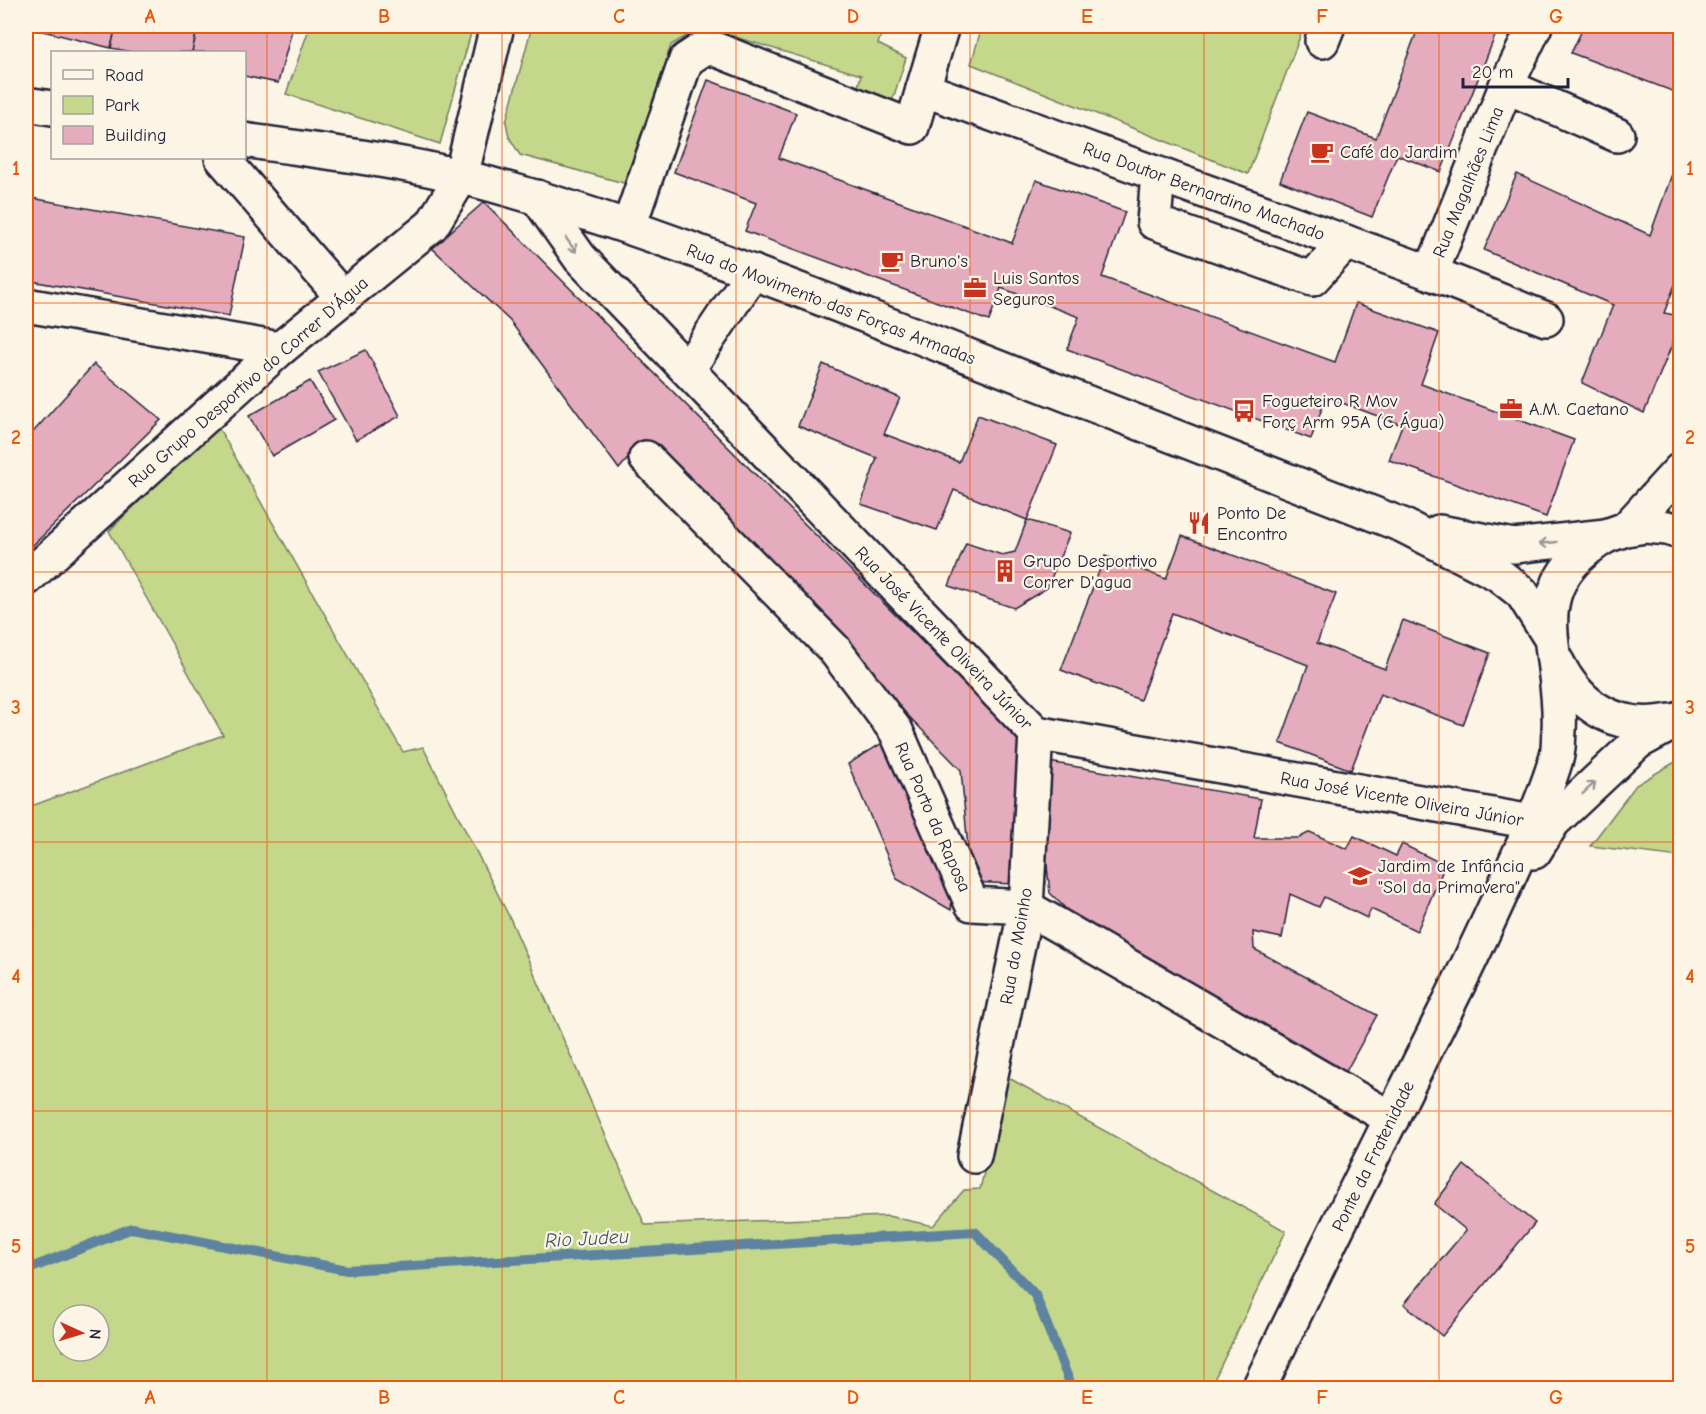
<svg xmlns="http://www.w3.org/2000/svg" width="1706" height="1414" font-family="'Comic Neue',sans-serif">
  <rect width="100%" height="100%" fill="#fcf5e5"/>
  <filter id="ink" filterUnits="userSpaceOnUse"><feTurbulence type="fractalNoise" baseFrequency=".0167" numOctaves="2"/><feDisplacementMap in="SourceGraphic" scale="12" xChannelSelector="R" yChannelSelector="G"/><feConvolveMatrix kernelMatrix="1 2 1 2 8 2 1 2 1" color-interpolation-filters="sRGB"/></filter>
  <g filter="url(#ink)">
    <!-- green -->
    <g fill="#c4d78b" stroke="#737c63" stroke-width="1.5" fill-rule="evenodd">
      <polygon points="310,26 473,26 440,144 286,94"/>
      <polygon points="532,26 884,26 878,44 906,58 890,108 855,98 861,75 702,27 671,45 651,108 624,183 520,155 509,137 506,122"/>
      <polygon points="982,26 1304,26 1248,174 971,64"/>
      <path d="M217 425 403 752 423 747 510 918 645 1225 888 1216 933 1226 964 1190 980 1189 1007 1077 1286 1231 1210 1388H26V925L35 923 26 882V808L223 735 109 531ZM63 1315H99V1351H63Z"/>
      <polygon points="1680,759 1680,857 1590,846 1636,785"/>
    </g>
    <g fill="none" stroke-linecap="round" stroke-linejoin="round">
      <!-- stream -->
      <polyline stroke="#5d83a1" stroke-width="10" points="26,1270 132,1228 347,1270 975,1232 1035,1295 1072,1388"/>
    </g>
    <!-- building -->
    <g fill="#e4acbd" stroke="#22223b" stroke-width="1.5">
      <polygon points="36,26 116,26 111,48 35,29"/>
      <polygon points="116,26 198,26 192,52 132,52 111,48"/>
      <polygon points="198,26 293,26 278,83 244,76 244,52 192,52"/>
      <polygon points="1419,26 1499,26 1441,172 1397,155 1372,217 1280,181 1307,112 1376,138"/>
      <polygon points="1584,26 1680,26 1680,94 1571,53"/>
      <polygon points="708,80 796,113 779,158 1012,243 1036,180 1125,212 1102,277 1335,362 1356,303 1439,333 1421,384 1574,440 1546,517 1389,460 1402,425 1326,397 1311,439 1067,349 1079,317 1001,288 989,321 745,231 756,203 674,172"/>
      <polygon points="1680,152 1680,272 1664,313 1680,316 1680,325 1644,413 1582,383 1613,305 1484,250 1517,174 1650,235"/>
      <polygon points="26,197 245,237 229,316 26,280"/>
      <polygon points="484,202 1021,741 1013,884 971,882 961,770 642,442 619,469 510,321 432,248"/>
      <polygon points="366,350 400,416 356,440 318,372"/>
      <polygon points="94,364 161,420 26,552 26,440"/>
      <polygon points="823,364 900,398 884,434 959,462 978,415 1057,445 1027,520 954,490 937,530 861,504 877,458 798,426"/>
      <polygon points="310,381 334,420 272,456 249,416"/>
      <polygon points="1027,520 1070,533 1047,588 1014,608 949,586 966,543 1002,555 1015,552"/>
      <polygon points="1182,536 1336,594 1317,643 1385,669 1403,620 1490,653 1463,725 1380,694 1351,770 1280,743 1308,665 1172,613 1140,700 1061,670 1105,556 1166,579"/>
      <polygon points="887,740 954,877 951,910 897,879 848,764"/>
      <polygon points="1049,762 1261,799 1254,838 1299,838 1310,832 1347,849 1354,836 1396,856 1402,844 1445,865 1417,931 1371,909 1367,918 1324,897 1319,907 1290,894 1282,938 1253,932 1254,949 1377,1015 1344,1075 1071,914 1050,893 1046,857"/>
      <polygon points="1464,1165 1535,1223 1442,1336 1404,1304 1466,1230 1434,1204"/>
    </g>
    <g fill="none" stroke-linecap="round" stroke-linejoin="round">
      <!-- street casing -->
      <g stroke="#22223b" stroke-width="38">
        <g id="street">
          <polyline points="942,26 923,89 1431,273 1546,319"/>
          <polyline points="1322,41 1328,26"/>
          <polyline points="1506,86 1617,135"/>
          <polyline points="222,158 343,298"/>
          <polyline points="1158,174 1154,222 1312,279 1346,242"/>
          <polyline points="537,197 580,258 1036,733 1532,822"/>
          <polyline points="629,226 686,60 707,46 912,127 923,89"/>
          <polyline points="1431,273 1506,86 1535,26"/>
          <polyline points="26,305 280,349"/>
          <polyline points="688,369 753,272"/>
          <polyline points="646,458 834,649 896,731 972,904 1026,907 1392,1119"/>
          <polyline points="26,579 280,349 432,225 461,177 497,26"/>
          <polyline points="974,1156 1026,907 1036,733"/>
        </g>
      </g>
      <!-- secondary casing -->
      <g stroke="#22223b" stroke-width="38">
        <g id="secondary">
          <polyline points="26,104 52,108"/>
          <path d="M244 140C317 151 391 159 463 177 618 217 766 277 915 335 1077 399 1239 462 1402 525L1498 574 1522 593 1550 637"/>
          <polyline points="1626,529 1680,470"/>
          <polyline points="1439,532 1514,546 1606,536 1626,529 1646,526 1667,528 1680,532"/>
          <path d="M1557 662C1580 709 1619 731 1671 721"/>
          <polyline points="1534,852 1553,822 1638,742 1680,719"/>
          <path d="M1259 1388C1318 1264 1380 1142 1441 1019 1469 964 1495 908 1520 852 1533 822 1547 790 1556 759 1559 750 1558 740 1559 731 1564 650 1516 590 1606 536"/>
        </g>
      </g>
      <!-- street -->
      <use href="#street" stroke="#fcf5e5" stroke-width="33"/>
      <!-- secondary -->
      <use href="#secondary" stroke="#fcf5e5" stroke-width="33"/>
    </g>
    <!-- one-way arrows -->
    <defs><path id="oneway-shaft" d="M-6 0H5M1.5-3L5.5 0L1.5 3" fill="none" stroke-width="1.6" stroke-linecap="round" stroke-linejoin="round" transform="scale(1.5)"/></defs>
    <g stroke="#9a9698">
      <use href="#oneway-shaft" transform="translate(571 245) rotate(54)"/>
      <use href="#oneway-shaft" transform="translate(1548 543) rotate(174)"/>
      <use href="#oneway-shaft" transform="translate(1589 788) rotate(-43)"/>
    </g>
  </g>
  <!-- grid -->
  <path fill="none" stroke="#e8590c" stroke-width="1.5" stroke-opacity="0.55" d="M267 26V1388M502 26V1388M736 26V1388M970 26V1388M1204 26V1388M1439 26V1388M26 303H1680M26 572H1680M26 842H1680M26 1111H1680"/>
  <!-- icons -->
  <defs>
    <g id="cafe-bare" transform="scale(1.8)"><path d="M-5.5-4.5H6V0H3Q3 3.5 0 3.5H-2.5Q-5.5 3.5-5.5 0ZM3-3.2v2h1.7v-2ZM-6 4.5H4V6H-6Z" fill="#c8321e" stroke="#fcf5e5" stroke-width="2.5" paint-order="stroke"/></g>
    <g id="office-bare" transform="scale(1.8)"><path d="M-6-3h4V-5.5h4V-3h4V5H-6ZM-1-4.5V-3h2v-1.5ZM-6 0V1H6V0Z" fill="#c8321e" stroke="#fcf5e5" stroke-width="2.5" paint-order="stroke"/></g>
    <g id="bus-bare" transform="scale(1.8)"><path d="M-5-6H5V4H4V6H2V4H-2V6H-4V4H-5ZM-3.5-4V0h7V-4ZM-3.5 1.2v1.5H-2V1.2ZM2 1.2v1.5H3.5V1.2Z" fill="#c8321e" stroke="#fcf5e5" stroke-width="2.5" paint-order="stroke"/></g>
    <g id="restaurant-bare" transform="scale(1.8)"><path d="M-5-6h1v4h1v-4h1v4h1v-4h1v5L-1.5 .5V6h-2V.5L-5-1ZM5-6V6H3V1.5H1.5Q1.5-4 5-6Z" fill="#c8321e" stroke="#fcf5e5" stroke-width="2.5" paint-order="stroke"/></g>
    <g id="building-bare" transform="scale(1.8)"><path d="M-4-6H4V6H1V3H-1V6H-4ZM-2.5-4.3h1.7v1.8h-1.7ZM.8-4.3h1.7v1.8H.8ZM-2.5-1h1.7V.8h-1.7ZM.8-1h1.7V.8H.8Z" fill="#c8321e" stroke="#fcf5e5" stroke-width="2.5" paint-order="stroke"/></g>
    <g id="school-bare" transform="scale(1.8)"><path d="M0-5L7-2L0 1L-7-2ZM-4 1L0 2.5L4 1V4Q0 6-4 4Z" fill="#c8321e" stroke="#fcf5e5" stroke-width="2.5" paint-order="stroke"/></g>
  </defs>
  <g fill-rule="evenodd">
    <use href="#cafe-bare" x="1322" y="152"/>
    <use href="#cafe-bare" x="892" y="261"/>
    <use href="#office-bare" x="975" y="288"/>
    <use href="#office-bare" x="1511" y="409"/>
    <use href="#bus-bare" x="1244" y="411"/>
    <use href="#restaurant-bare" x="1199" y="523"/>
    <use href="#building-bare" x="1005" y="571"/>
    <use href="#school-bare" x="1360" y="876"/>
  </g>
  <g text-anchor="middle" stroke-width="4.5" stroke-linejoin="round" paint-order="stroke">
    <!-- poi labels -->
    <g font-size="18" fill="#22223b" stroke="#fcf5e5" text-anchor="start">
      <text x="1340" y="158">Café do Jardim</text>
      <text x="910" y="267">Bruno's</text>
      <text x="993" y="284">Luis Santos<tspan x="993" dy="21">Seguros</tspan></text>
      <text x="1262" y="407">Fogueteiro R Mov<tspan x="1262" dy="21">Forç Arm 95A (C Água)</tspan></text>
      <text x="1529" y="415">A.M. Caetano</text>
      <text x="1217" y="519">Ponto De<tspan x="1217" dy="21">Encontro</tspan></text>
      <text x="1023" y="567">Grupo Desportivo<tspan x="1023" dy="21">Correr D'agua</tspan></text>
      <text x="1378" y="872">Jardim de Infância<tspan x="1378" dy="21">"Sol da Primavera"</tspan></text>
    </g>
    <!-- street labels -->
    <g font-size="18" fill="#22223b" stroke="#fcf5e5">
      <text transform="translate(1468 182) rotate(-68)" y="6">Rua Magalhães Lima</text>
      <text transform="translate(1204 191) rotate(20)" y="6">Rua Doutor Bernardino Machado</text>
      <text transform="translate(831 304) rotate(21)" y="6">Rua do Movimento das Forças Armadas</text>
      <text transform="translate(248 382) rotate(-41)" y="6">Rua Grupo Desportivo do Correr D'Água</text>
      <text transform="translate(944 638) rotate(46)" y="6">Rua José Vicente Oliveira Júnior</text>
      <text transform="translate(1402 799) rotate(10)" y="6">Rua José Vicente Oliveira Júnior</text>
      <text transform="translate(933 817) rotate(66)" y="6">Rua Porto da Raposa</text>
      <text transform="translate(1016 946) rotate(-80)" y="6">Rua do Moinho</text>
      <text transform="translate(1373 1156) rotate(-64)" y="6">Ponte da Fratenidade</text>
    </g>
    <!-- water labels -->
    <g font-size="20" font-style="italic" fill="#3f536e" stroke="#fcf5e5">
      <text transform="translate(587 1238) rotate(-3)" y="7">Rio Judeu</text>
    </g>
  </g>
  <!-- margin -->
  <rect width="1706" height="1414" fill="none" stroke="#fcf5e5" stroke-width="66"/>
  <!-- legend -->
  <rect x="51" y="51" width="195" height="108" fill="#fcf5e5" stroke="#a5a1a1" stroke-width="1.5"/>
  <rect x="63" y="70" width="30" height="9" fill="#fcf5e5" stroke="#a5a1a1" stroke-width="1.5"/>
  <text x="105" y="81" font-size="18" fill="#22223b">Road</text>
  <rect x="63" y="96" width="30" height="18" fill="#c4d78b" stroke="#a5a1a1" stroke-width="1.5"/>
  <text x="105" y="111" font-size="18" fill="#22223b">Park</text>
  <rect x="63" y="126" width="30" height="18" fill="#e4acbd" stroke="#a5a1a1" stroke-width="1.5"/>
  <text x="105" y="141" font-size="18" fill="#22223b">Building</text>
  <!-- north arrow -->
  <g transform="translate(81 1333) rotate(94)"><circle r="28" fill="#fcf5e5" stroke="#a5a1a1" stroke-width="1.5"/>
  <path d="M0-4.5L10 22L0 15L-10 22Z" fill="#c8321e"/>
  <text y="-9" font-size="16" font-weight="bold" text-anchor="middle" fill="#22223b">N</text>
  </g>
  <!-- scale -->
  <path d="M1463 78v9h105v-9" fill="none" stroke="#22223b" stroke-width="3"/>
  <text x="1472" y="78" font-size="18" fill="#22223b" stroke="#fcf5e5" stroke-width="4.5" paint-order="stroke">20 m</text>
  <rect x="33" y="33" width="1640" height="1348" fill="none" stroke="#e8590c" stroke-width="2"/>
  <g font-size="20" text-anchor="middle" font-weight="bold" fill="#e8590c">
    <text x="150" y="23">A</text>
    <text x="384" y="23">B</text>
    <text x="619" y="23">C</text>
    <text x="853" y="23">D</text>
    <text x="1087" y="23">E</text>
    <text x="1322" y="23">F</text>
    <text x="1556" y="23">G</text>
    <text x="16" y="175">1</text>
    <text x="1690" y="175">1</text>
    <text x="16" y="444">2</text>
    <text x="1690" y="444">2</text>
    <text x="16" y="714">3</text>
    <text x="1690" y="714">3</text>
    <text x="16" y="983">4</text>
    <text x="1690" y="983">4</text>
    <text x="16" y="1253">5</text>
    <text x="1690" y="1253">5</text>
    <text x="150" y="1404">A</text>
    <text x="384" y="1404">B</text>
    <text x="619" y="1404">C</text>
    <text x="853" y="1404">D</text>
    <text x="1087" y="1404">E</text>
    <text x="1322" y="1404">F</text>
    <text x="1556" y="1404">G</text>
  </g>
</svg>
